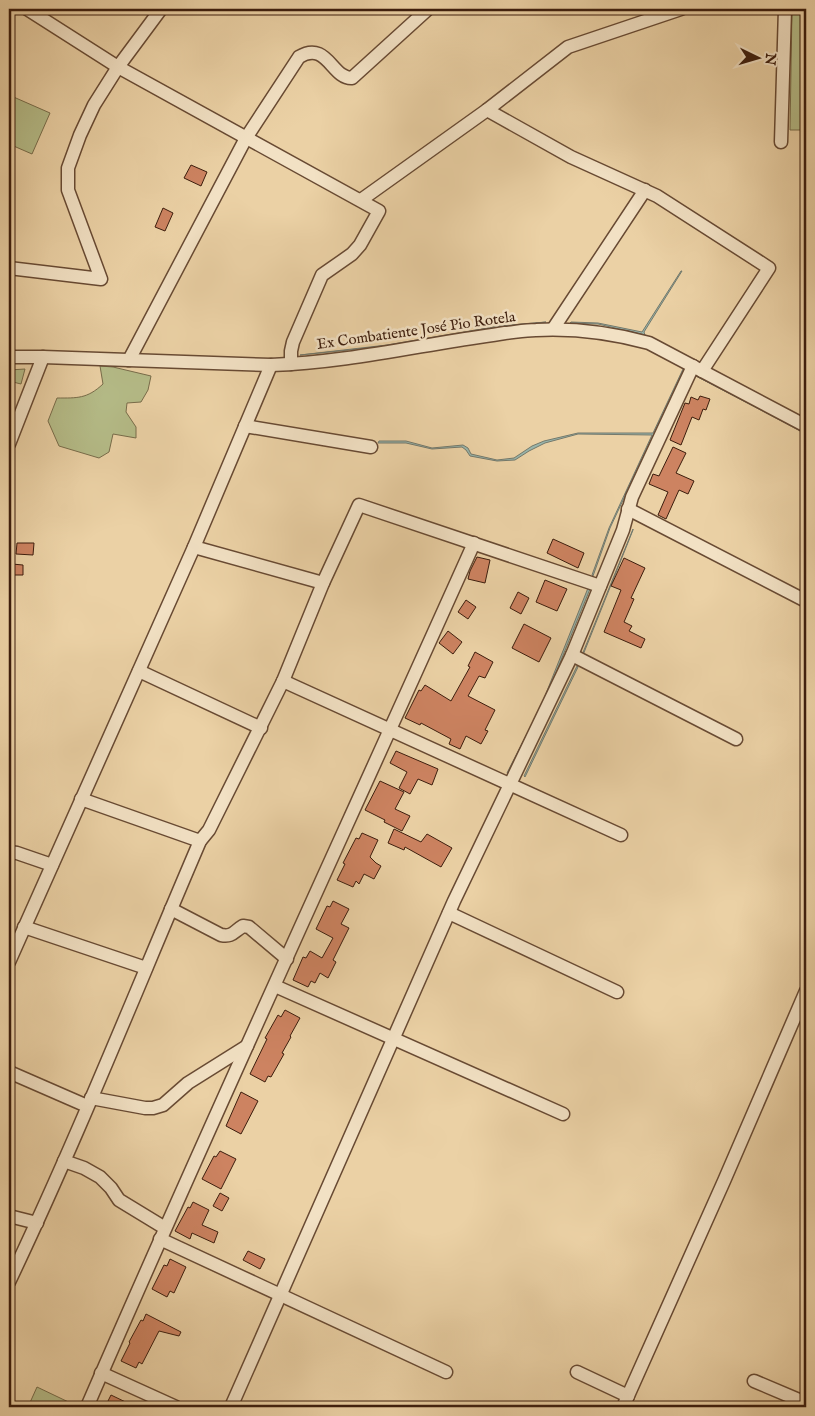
<svg xmlns="http://www.w3.org/2000/svg" width="815" height="1416" font-family="'IM FELL English',serif">
  <rect width="100%" height="100%" fill="#ebd1a5"/>
  <filter id="stains"><feTurbulence type="fractalNoise" baseFrequency=".004" numOctaves="4"/><feColorMatrix values="0 0 0 0 .2 0 0 0 0 .09 0 0 0 0 .02 0 0 0 .5 -.17"/></filter>
  <radialGradient id="worn" r=".72"><stop offset=".6" stop-color="#630" stop-opacity="0"/><stop offset="1" stop-color="#630" stop-opacity=".3"/></radialGradient>
  <!-- green -->
  <g fill="#b5bc88" stroke="#786c4a">
    <polygon points="792,9 806,9 806,130 790,130"/>
    <polygon points="9,95 50,113 32,154 9,144"/>
    <path d="M100 366 113 367 151 376 148 390 141 402 127 403 126 412 136 427V438L113 434 109 452 99 458 59 446 48 421 57 398C77 398 87 399 103 384Z"/>
    <polygon points="25,369 21,384 9,381 9,370"/>
    <polygon points="37,1387 79,1407 28,1407"/>
  </g>
  <!-- water -->
  <g fill="#99b6ac" stroke="#74796c">
    <polygon points="681,271 682,271 644,332 645,335 598,324 570,323 571,322 598,323 642,332"/>
    <polygon points="546,322 500,327 387,346 300,355 387,345 499,326"/>
    <polygon points="683,369 684,370 610,528 593,576 592,575 609,528 652,435 578,434 545,443 529,451 515,460 497,461 470,456 466,450 462,447 432,449 406,443 378,443 379,441 406,441 432,448 463,445 468,448 471,454 497,460 514,458 532,446 544,441 578,433 653,433"/>
    <polygon points="696,376 806,433 806,434"/>
    <polygon points="633,529 633,530 583,655 582,655"/>
    <polygon points="588,588 590,589 542,707 509,774 507,773 541,706"/>
    <polygon points="577,666 578,667 525,777 524,776"/>
  </g>
  <!-- building -->
  <g fill="#cd8361" stroke="#3c1d0d">
    <polygon points="191,165 207,172 201,186 184,178"/>
    <polygon points="163,208 173,213 165,231 155,227"/>
    <polygon points="700,396 710,399 706,410 703,409 699,420 692,417 681,445 670,440 685,403 689,404 691,397 698,400"/>
    <polygon points="673,447 686,453 676,473 694,481 688,494 679,490 666,519 658,515 668,492 649,484 653,474 659,476"/>
    <polygon points="553,539 584,553 578,568 547,553"/>
    <polygon points="17,543 34,543 33,555 16,554"/>
    <polygon points="477,557 490,560 485,583 468,579 470,571"/>
    <polygon points="624,558 645,568 631,598 634,599 624,622 632,626 629,631 645,639 641,648 604,632 621,590 611,586"/>
    <polygon points="12,564 23,565 23,575 11,575"/>
    <polygon points="545,580 567,589 557,611 536,602"/>
    <polygon points="518,592 529,598 521,614 510,608"/>
    <polygon points="466,600 476,607 468,619 458,612"/>
    <polygon points="524,624 551,638 539,662 512,648"/>
    <polygon points="448,631 462,642 453,654 439,643"/>
    <polygon points="475,652 493,662 485,678 479,676 468,696 495,710 485,730 488,731 481,744 466,736 460,749 449,744 451,739 421,723 420,725 405,718 419,690 421,691 425,685 451,701 470,667 468,666"/>
    <polygon points="396,751 438,769 432,785 418,779 410,794 399,788 407,772 390,763"/>
    <polygon points="380,781 404,792 395,809 410,816 402,831 384,822 385,820 365,810"/>
    <polygon points="394,829 421,842 427,834 452,848 441,867 405,847 404,850 388,843"/>
    <polygon points="362,833 378,840 370,857 376,863 381,866 374,879 364,874 359,884 356,881 353,887 337,880 345,864 343,863 356,838 359,839"/>
    <polygon points="333,901 349,909 341,924 349,928 333,960 336,962 328,978 320,973 315,983 311,981 308,987 293,980 303,957 306,958 310,951 322,958 333,938 316,929 327,906 330,907"/>
    <polygon points="285,1010 300,1018 290,1036 291,1037 282,1053 284,1054 271,1077 268,1076 265,1082 250,1074 267,1039 265,1038 278,1015 281,1017"/>
    <polygon points="241,1092 258,1101 241,1134 226,1126"/>
    <polygon points="220,1151 236,1159 221,1189 202,1179 214,1156 216,1157"/>
    <polygon points="220,1193 229,1198 222,1211 213,1206"/>
    <polygon points="193,1202 209,1210 202,1225 218,1232 214,1243 192,1233 190,1239 175,1231 188,1207 190,1208"/>
    <polygon points="248,1251 265,1259 260,1269 243,1260"/>
    <polygon points="170,1259 186,1267 174,1293 170,1291 167,1297 152,1289 164,1265 167,1266"/>
    <polygon points="146,1314 181,1332 179,1336 159,1331 142,1364 139,1362 136,1368 121,1361 130,1343 129,1342 141,1320 143,1321"/>
    <polygon points="111,1395 136,1407 105,1407"/>
  </g>
  <g fill="none" stroke-linecap="round" stroke-linejoin="round">
    <!-- minor casing -->
    <g stroke="#684a33" stroke-width="15">
      <g id="minor">
        <polyline points="27,9 118,67 161,9"/>
        <polyline points="487,110 571,157 657,196 769,268 702,371"/>
        <polyline points="781,142 785,9"/>
        <polyline points="361,200 487,110 568,47 681,9"/>
        <polyline points="9,268 101,279 68,190 68,168 80,135 94,105 118,67 379,211 360,245 352,254 322,275 293,342 291,351 291,364"/>
        <polyline points="553,329 645,190"/>
        <path d="M9 357H43L271 365C332 363 392 351 453 341 470 338 488 336 505 333 515 332 526 330 536 330 574 328 612 333 649 343L806 426"/>
        <path d="M129 360 246 138 299 57C327 40 332 79 352 78L428 9"/>
        <polyline points="245,426 371,447"/>
        <polyline points="9,444 43,357"/>
        <polyline points="628,509 806,601"/>
        <polyline points="194,547 323,583"/>
        <polyline points="572,655 736,739"/>
        <polyline points="139,671 261,728"/>
        <polyline points="283,681 621,835"/>
        <polyline points="81,799 200,841"/>
        <polyline points="9,852 17,853 52,865"/>
        <path d="M171 909 221 935C233 937 233 932 243 926L249 927 287 959"/>
        <polyline points="449,913 617,992"/>
        <polyline points="24,927 146,968"/>
        <polyline points="9,962 194,547 271,365"/>
        <polyline points="275,986 563,1114"/>
        <polyline points="9,1072 87,1106"/>
        <polyline points="91,1098 145,1108 153,1108 163,1105 188,1083 247,1046"/>
        <polyline points="64,1161 84,1168 100,1177 111,1188 119,1200 165,1228"/>
        <polyline points="9,1216 37,1223"/>
        <polyline points="160,1239 446,1372"/>
        <path d="M9 1282C78 1137 137 988 200 841L209 830 283 681 323 583 359 505 600 586"/>
        <polyline points="577,1372 628,1396"/>
        <polyline points="101,1373 176,1407"/>
        <polyline points="754,1381 806,1403"/>
        <path d="M87 1407C212 1118 345 831 474 543"/>
        <polyline points="231,1407 454,901 572,655 623,530 632,497 693,366"/>
        <polyline points="623,1407 724,1181 806,991"/>
      </g>
    </g>
    <!-- minor -->
    <use href="#minor" stroke="#f2e1c4" stroke-width="12"/>
  </g>
  <g text-anchor="middle" stroke-width="5" stroke-linejoin="round" paint-order="stroke">
    <!-- street labels -->
    <g font-size="15" fill="#3c1d0d" stroke="#f2e1c4">
      <text transform="translate(416 330) rotate(-8)" y="5">Ex Combatiente José Pio Rotela</text>
    </g>
  </g>
  <!-- margin -->
  <rect width="815" height="1416" fill="none" stroke="#ebd1a5" stroke-width="30"/>
  <rect x="10" y="10" width="795" height="1396" fill="none" stroke="#3c1d0d" stroke-width="2.5"/>
  <rect x="15" y="15" width="785" height="1386" fill="none" stroke="#3c1d0d"/>
  <!-- north arrow -->
  <g transform="translate(758 58) rotate(95)" stroke="#f2e1c4" stroke-width="4" paint-order="stroke">
  <path d="M0-4L9 19L0 12L-9 19Z" fill="#3c1d0d"/>
  <text y="-8" font-size="14" font-weight="bold" text-anchor="middle" fill="#3c1d0d">N</text>
  </g>
  <rect width="100%" height="100%" filter="url(#stains)"/>
  <rect width="100%" height="100%" fill="url(#worn)"/>
</svg>
